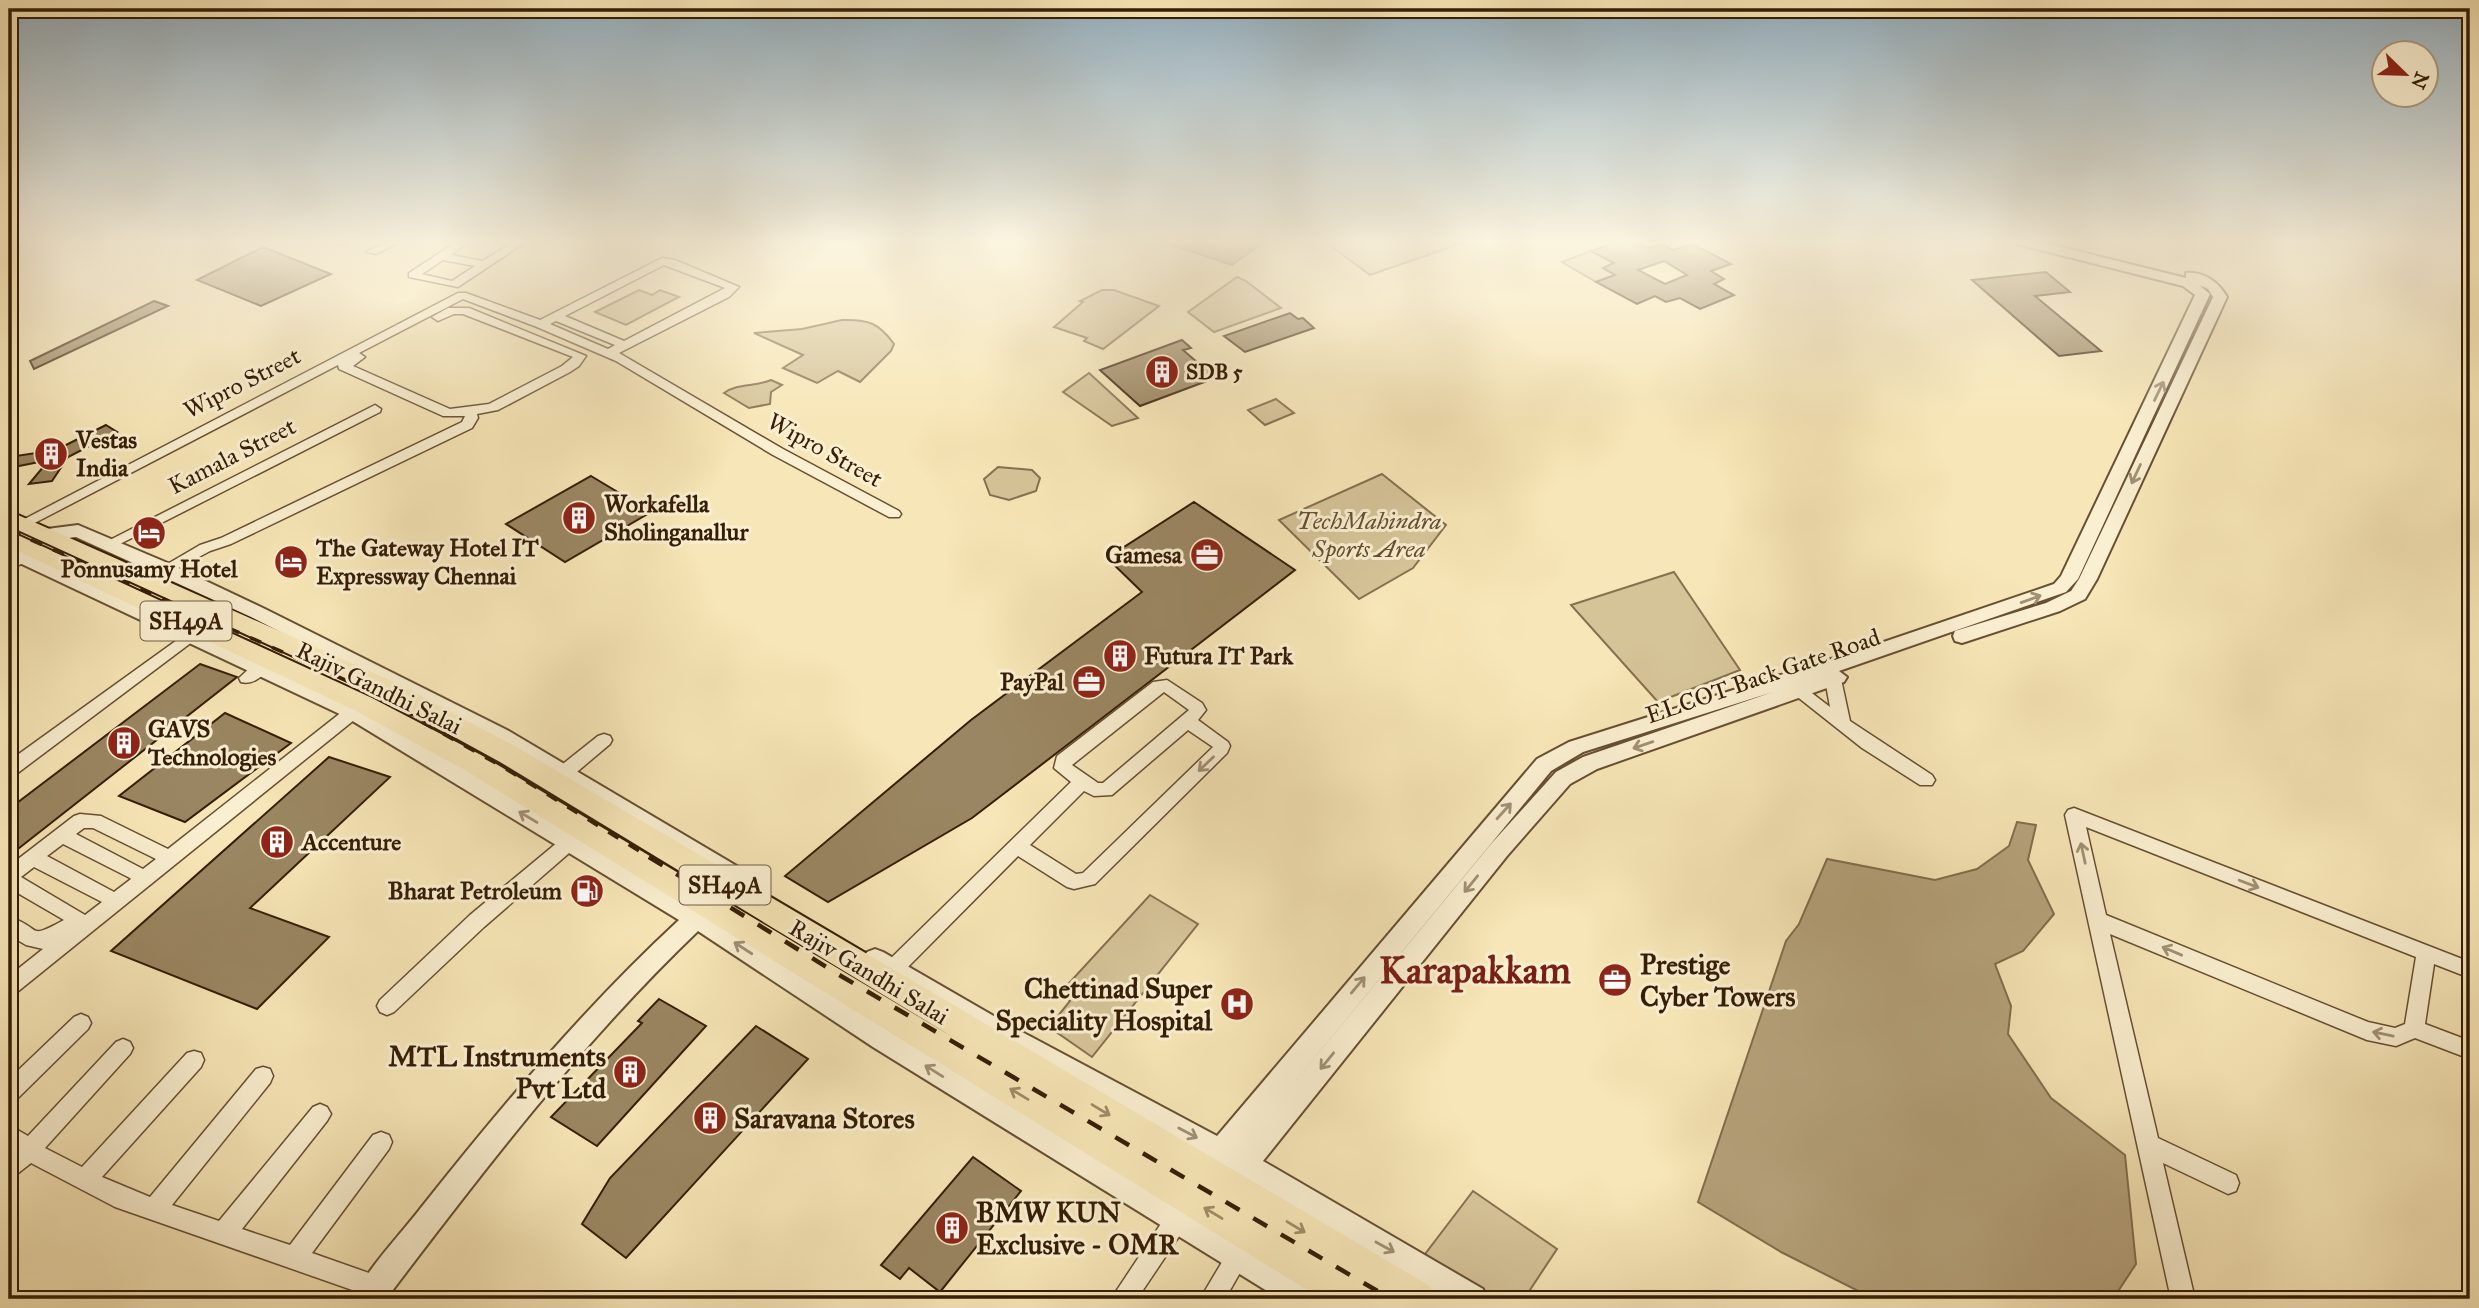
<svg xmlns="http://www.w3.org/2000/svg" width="2479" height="1308" font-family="'IM FELL Great Primer',serif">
  <rect width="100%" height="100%" fill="#f7e6b7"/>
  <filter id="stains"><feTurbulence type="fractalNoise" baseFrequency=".00286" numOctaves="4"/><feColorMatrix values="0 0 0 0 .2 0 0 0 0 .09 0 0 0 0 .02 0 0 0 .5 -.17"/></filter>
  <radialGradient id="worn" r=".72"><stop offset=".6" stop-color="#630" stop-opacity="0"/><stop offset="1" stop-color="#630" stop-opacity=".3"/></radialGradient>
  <!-- green -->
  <g fill="#d6c499" stroke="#867050" stroke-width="2">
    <polygon points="1324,241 1468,241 1370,275"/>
    <polygon points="1591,251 1614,263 1604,268 1615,275 1596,282 1562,262"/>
    <polygon points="1237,277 1246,281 1281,308 1214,332 1188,312"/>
    <polygon points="639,290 652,295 660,290 679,297 626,325 595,312"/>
    <polygon points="1102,290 1114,290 1159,306 1103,349 1084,341 1087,338 1054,327 1083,302 1080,301"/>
    <path d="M842 320C868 319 879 323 894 344L891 351 860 382 838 371 817 383 783 368 803 355 754 333 802 329Z"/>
    <polygon points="1089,373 1138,418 1112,426 1063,392"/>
    <path d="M771 380 782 385 771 392 770 404 749 408 724 393C738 383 755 387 771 380Z"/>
    <polygon points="1276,399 1294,413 1265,425 1248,410"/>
    <polygon points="998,467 1032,470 1040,478 1036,491 1009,500 990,495 984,479"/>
    <polygon points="1382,474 1446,525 1413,568 1359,599 1279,520"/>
    <polygon points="1674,572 1740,670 1658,702 1571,605"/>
    <polygon points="1150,895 1198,924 1092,1057 1049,1027 1070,1001 1059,994"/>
    <polygon points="1473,1191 1557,1249 1524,1299 1473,1299 1416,1266"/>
  </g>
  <!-- water -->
  <g fill="#b5a27b" stroke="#826d4c" stroke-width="2">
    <polygon points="1160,241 1265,241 1232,265"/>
    <polygon points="2017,822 2036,825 2028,860 2054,914 2023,951 1995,964 2011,1006 2008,1034 2051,1098 2125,1155 2136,1264 2113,1299 1874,1299 1781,1252 1698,1202 1786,941 1799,924 1827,859 1935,880 1977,869 2009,846"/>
  </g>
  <!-- building -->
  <g fill="#9a8662" stroke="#351d06" stroke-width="2" fill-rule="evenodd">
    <path d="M1620 241H1636L1649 248 1661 244 1673 250 1693 244 1731 264 1711 271 1724 279 1714 284 1734 295 1700 309 1680 298 1666 302 1655 296 1637 304 1596 282 1615 275 1603 268 1614 263 1591 251ZM1664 261 1687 275 1665 284 1638 270Z"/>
    <polygon points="263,247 331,274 261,306 197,280"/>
    <polygon points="2046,272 2070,292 2035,296 2101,351 2059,356 1972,280"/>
    <polygon points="154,301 168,306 34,369 30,361"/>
    <polygon points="1290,313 1298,319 1303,318 1314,328 1245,352 1224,336"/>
    <polygon points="1182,340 1191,348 1183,350 1205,369 1215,366 1223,375 1140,406 1100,370"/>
    <polygon points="106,425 117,432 68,457 52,481 29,484 49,460 9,468 9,457 56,450"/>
    <polygon points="591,476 651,512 565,562 506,524"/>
    <polygon points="1194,502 1295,570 972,818 828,902 785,876 971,720 1142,592 1107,558"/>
    <polygon points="200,664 237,677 9,856 9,809"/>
    <polygon points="225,713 291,743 185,822 119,796"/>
    <polygon points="329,757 390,777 250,908 329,937 257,1009 111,951"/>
    <polygon points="659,999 706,1026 597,1146 551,1117 642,1023 638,1021"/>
    <polygon points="756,1026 808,1059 626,1258 582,1224 610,1178"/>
    <polygon points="973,1157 1021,1191 940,1292 909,1268 900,1279 881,1265"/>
  </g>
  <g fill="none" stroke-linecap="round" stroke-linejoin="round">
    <!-- minor casing -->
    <g stroke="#664f32" stroke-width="3">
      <g id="minor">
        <polygon points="336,241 348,241 341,245 337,244"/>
        <polygon points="388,241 401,241 376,254 366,252"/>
        <path d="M458 241H470L451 255 483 261 515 241H527L458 287 409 277V273ZM443 260 475 266 452 281 422 274Z"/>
        <path d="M662 258 675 260 739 287 729 297 619 353 783 449 899 511 901 514 899 517H889L773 455 616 361 537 327 463 299 359 353 365 357 353 366 450 409 489 404 562 366 573 357 463 314H454L438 321 432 317 448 308H469L586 356 579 366 570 372 498 410 477 414 478 418 472 428 231 544 210 551 171 572 166 574 159 569 200 545 221 538 462 422 465 416H443L339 369 338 365 27 527H17L15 524 458 293H466L540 320ZM664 265 725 288 624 341 565 316ZM556 321 615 345 608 349 550 324Z"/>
        <polygon points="375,405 381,409 380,412 114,547 104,547 102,544"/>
        <polygon points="24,553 31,558 9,571 9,560"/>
        <polygon points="191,630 199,635 196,639 15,775 9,776 9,761"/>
        <path d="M260 662 266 664 268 668C263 677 252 685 241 682L239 678 254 664Z"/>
        <polygon points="1833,673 1841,679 1850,721 1932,775 1935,780 1932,785 1920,785 1862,748 1790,691 1792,687 1804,687 1830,707 1825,679"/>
        <path d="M1167 680 1202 703 1206 710 1198 720 1228 742 1230 746 1227 753 1095 884 1074 889 1067 887 1018 856 900 975 893 977 886 975 883 969 886 963 1071 782 1054 768 1057 756 1153 682ZM1164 692 1189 710 1103 783H1098L1072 765ZM1188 730 1213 747 1083 873 1076 874 1030 845 1084 791 1094 796 1112 795Z"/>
        <path d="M363 698 369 700 371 704 369 708 16 993 9 995V976L43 949 26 945 9 935V917C44 928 25 941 64 920L9 888V866L74 816 80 814 101 816 168 849 357 700ZM84 828H93L156 859 143 869 76 834ZM63 844 130 878 131 879 114 892 47 856ZM34 867 100 901 102 902 85 915 21 877Z"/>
        <polygon points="604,734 610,736 612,740 610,744 571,777 559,777 556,772 559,767 598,736"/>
        <path d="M2074 808 2470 962V978L2434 964 2425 1024 2470 1041V1059L2415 1038 2396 1046 2367 1040 2110 934 2158 1138 2236 1175 2239 1183 2236 1191 2228 1194 2163 1163 2195 1299H2171L2065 815 2068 810ZM2086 827 2416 957 2405 1024 2395 1028 2368 1022 2106 915Z"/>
        <polygon points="570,835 576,837 579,842 576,847 484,927 394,1012 387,1015 380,1012 377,1006 380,1000 470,915 564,837"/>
        <polygon points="81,1014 88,1017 91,1023 88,1029 16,1100 9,1103 9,1079 74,1017"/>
        <polygon points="123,1039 130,1042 133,1048 130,1054 45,1148 82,1167 187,1053 194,1051 201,1053 204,1060 201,1067 102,1177 150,1197 256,1069 263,1067 270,1069 273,1076 270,1083 172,1205 219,1221 313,1107 320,1104 327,1107 331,1114 327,1121 242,1229 290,1245 373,1135 381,1132 389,1135 392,1142 389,1149 312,1253 386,1279 390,1287 386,1295 378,1299 115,1207 31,1163 17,1174 9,1177 9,1153 12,1150 9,1147 9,1125 28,1136 116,1042"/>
        <polygon points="1176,1210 1184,1213 1187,1221 1184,1229 1137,1299 1111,1299 1168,1213"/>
        <polygon points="1242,1239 1250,1242 1253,1250 1225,1299 1200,1299 1234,1242"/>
      </g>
    </g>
    <!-- tertiary casing -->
    <g stroke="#664f32" stroke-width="4">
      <g id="tertiary">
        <path d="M2015 241H2037L2186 278V273C2204 271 2219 283 2227 297L2097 579 2085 599 2060 611 1962 643 1955 641 1953 636 1955 631 2046 603 2071 591 2079 579 2213 297 2208 289 2199 285 2210 294 2078 579 2066 592 1839 671 1847 677 1844 682 1597 769 1570 784 1507 856 1263 1161 1483 1289 1487 1299H1446L1235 1173 993 1042 867 966 863 959 867 952 875 949 883 952 1011 1026 1217 1136 1537 759 1569 742 1869 647 2054 584 2061 576 2195 295 2183 286 2017 244ZM1773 692 1583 757 1556 772 1491 844 1240 1148 1551 771 1583 752Z"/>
        <polygon points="78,525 170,564 265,609 507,730 757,878 760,885 757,892 749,894 741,892 493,740 251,617 76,537 47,541 38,535 47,529"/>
        <path d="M9 545 360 707 695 905 705 901 713 903 716 910 713 917 891 1031 1316 1289 1320 1299H1280L873 1047 698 931C581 1043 483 1171 386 1299H354C364 1272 401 1234 420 1209 500 1108 584 1008 679 920L346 717 9 558Z"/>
      </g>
    </g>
    <!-- primary casing -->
    <g stroke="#351d06" stroke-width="4">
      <g id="primary">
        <polygon points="9,241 23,241 21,245 9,248"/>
        <polygon points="9,511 392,681 518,748 1430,1286 1435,1299 1383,1299 1370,1291 1373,1299 1322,1299 463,769 354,710 9,547 9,531 372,698 481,755 956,1039 500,762 374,693 9,526"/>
      </g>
    </g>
    <!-- minor -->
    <use href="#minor" fill="#faefd0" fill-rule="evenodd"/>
    <!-- tertiary -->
    <use href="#tertiary" fill="#faefd0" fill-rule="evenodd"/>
    <!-- primary -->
    <use href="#primary" fill="#f7e6b7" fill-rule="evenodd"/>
    <!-- rail-far1 -->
    <polyline stroke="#351d06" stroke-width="3.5" stroke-dasharray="12 12" stroke-linecap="butt" points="9,530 352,683 503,767 652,859"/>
    <!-- rail -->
    <polyline stroke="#351d06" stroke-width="4.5" stroke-dasharray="16 16" stroke-linecap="butt" points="649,857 841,976 1391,1299"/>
  </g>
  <!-- one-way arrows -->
  <defs><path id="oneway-shaft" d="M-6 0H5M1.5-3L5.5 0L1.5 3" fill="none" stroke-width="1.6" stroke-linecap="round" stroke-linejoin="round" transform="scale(1.75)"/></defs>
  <g stroke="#a19075">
    <use href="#oneway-shaft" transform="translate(2159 391) rotate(-64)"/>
    <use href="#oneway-shaft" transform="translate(2136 474) rotate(115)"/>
    <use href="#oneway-shaft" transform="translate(2031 599) rotate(-20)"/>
    <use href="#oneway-shaft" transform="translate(1643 745) rotate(161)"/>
    <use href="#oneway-shaft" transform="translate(1206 764) rotate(136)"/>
    <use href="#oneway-shaft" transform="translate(1504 811) rotate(-48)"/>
    <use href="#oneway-shaft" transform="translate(528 817) rotate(-149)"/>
    <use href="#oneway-shaft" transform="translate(2083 853) rotate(-102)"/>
    <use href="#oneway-shaft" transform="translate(1471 884) rotate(129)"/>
    <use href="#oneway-shaft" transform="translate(2249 884) rotate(21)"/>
    <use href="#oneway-shaft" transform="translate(743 948) rotate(-147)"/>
    <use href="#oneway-shaft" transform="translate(2172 951) rotate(-157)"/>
    <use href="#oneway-shaft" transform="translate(1358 985) rotate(-50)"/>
    <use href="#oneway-shaft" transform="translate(2383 1034) rotate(-168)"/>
    <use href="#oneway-shaft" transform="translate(1327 1061) rotate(129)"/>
    <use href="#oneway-shaft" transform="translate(934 1071) rotate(-148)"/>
    <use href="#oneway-shaft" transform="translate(1188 1133) rotate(28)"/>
    <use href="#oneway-shaft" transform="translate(1385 1247) rotate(29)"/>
  </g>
  <g stroke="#a08c67">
    <use href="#oneway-shaft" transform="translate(1019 1094) rotate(-149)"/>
    <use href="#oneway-shaft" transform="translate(1101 1110) rotate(31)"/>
    <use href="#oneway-shaft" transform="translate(1213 1213) rotate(-149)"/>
    <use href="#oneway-shaft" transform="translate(1296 1227) rotate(31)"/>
  </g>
  <!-- sky -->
  <linearGradient id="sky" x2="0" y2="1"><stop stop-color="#93adbc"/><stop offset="0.57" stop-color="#fbf4df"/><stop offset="1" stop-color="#fbf4df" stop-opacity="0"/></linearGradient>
  <rect width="2479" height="424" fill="url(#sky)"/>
  <!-- icons -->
  <defs>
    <g id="building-disc" transform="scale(1.75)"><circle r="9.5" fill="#8f2418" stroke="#faefd0"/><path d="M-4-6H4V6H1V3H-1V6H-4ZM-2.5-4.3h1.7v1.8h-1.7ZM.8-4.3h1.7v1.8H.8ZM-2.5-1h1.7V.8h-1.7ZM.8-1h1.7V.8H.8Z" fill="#fff"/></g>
    <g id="hotel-disc" transform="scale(1.75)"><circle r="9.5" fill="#8f2418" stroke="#faefd0"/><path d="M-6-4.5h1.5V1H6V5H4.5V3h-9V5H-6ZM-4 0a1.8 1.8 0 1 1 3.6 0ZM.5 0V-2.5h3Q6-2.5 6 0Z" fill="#fff"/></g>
    <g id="office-disc" transform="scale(1.75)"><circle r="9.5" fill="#8f2418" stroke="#faefd0"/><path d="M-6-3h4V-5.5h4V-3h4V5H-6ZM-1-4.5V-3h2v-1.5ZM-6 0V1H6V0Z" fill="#fff"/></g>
    <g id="fuel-disc" transform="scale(1.75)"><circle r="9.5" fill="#8f2418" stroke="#faefd0"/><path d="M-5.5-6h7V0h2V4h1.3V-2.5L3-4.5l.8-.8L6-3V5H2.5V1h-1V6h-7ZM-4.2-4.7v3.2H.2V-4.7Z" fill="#fff"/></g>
    <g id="hospital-disc" transform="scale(1.75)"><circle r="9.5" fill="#8f2418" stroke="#faefd0"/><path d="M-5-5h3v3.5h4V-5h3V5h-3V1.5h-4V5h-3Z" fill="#fff"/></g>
  </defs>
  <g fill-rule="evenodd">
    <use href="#building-disc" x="1162" y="372"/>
    <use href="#building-disc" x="51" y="454"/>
    <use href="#building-disc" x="579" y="518"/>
    <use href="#hotel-disc" x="149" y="533"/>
    <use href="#office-disc" x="1207" y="555"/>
    <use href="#hotel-disc" x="291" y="562"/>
    <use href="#building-disc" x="1120" y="656"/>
    <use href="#office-disc" x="1089" y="682"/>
    <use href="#building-disc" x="124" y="743"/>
    <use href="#building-disc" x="277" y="842"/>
    <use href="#fuel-disc" x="587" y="891"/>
    <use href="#office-disc" x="1615" y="980"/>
    <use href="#hospital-disc" x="1237" y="1004"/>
    <use href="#building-disc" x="630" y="1072"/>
    <use href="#building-disc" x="710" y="1118"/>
    <use href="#building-disc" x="952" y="1228"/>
  </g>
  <g text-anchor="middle" stroke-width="6" stroke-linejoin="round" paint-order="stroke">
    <!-- far-poi labels -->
    <g font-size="21" font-weight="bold" fill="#351d06" stroke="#faefd0" text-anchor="start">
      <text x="1186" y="379">SDB 5</text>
    </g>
    <!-- shield labels -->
    <g fill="#faefd0" stroke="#705c43" stroke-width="2">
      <rect x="140.5" y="601.5" width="91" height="39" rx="5"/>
      <rect x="679.5" y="865.5" width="91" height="39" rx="5"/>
    </g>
    <g font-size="23" font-weight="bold" fill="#351d06">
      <text x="186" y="629">SH49A</text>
      <text x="725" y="893">SH49A</text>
    </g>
    <!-- street labels -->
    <g font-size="24" fill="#351d06" stroke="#faefd0">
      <text transform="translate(242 383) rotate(-27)" y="8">Wipro Street</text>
      <text transform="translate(825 450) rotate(29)" y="8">Wipro Street</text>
      <text transform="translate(232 456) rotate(-27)" y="8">Kamala Street</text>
      <text transform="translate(1763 676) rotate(-19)" y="8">ELCOT Back Gate Road</text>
      <text transform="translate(379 688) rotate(26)" y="8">Rajiv Gandhi Salai</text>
      <text transform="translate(869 972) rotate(31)" y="8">Rajiv Gandhi Salai</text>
    </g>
    <!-- poi labels -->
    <g font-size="24" font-weight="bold" fill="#351d06" stroke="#faefd0" text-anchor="start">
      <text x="76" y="448">Vestas<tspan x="76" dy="28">India</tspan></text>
      <text x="604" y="512">Workafella<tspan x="604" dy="28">Sholinganallur</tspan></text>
      <text x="316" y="556">The Gateway Hotel IT<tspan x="316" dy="28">Expressway Chennai</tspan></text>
      <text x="1182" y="563" text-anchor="end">Gamesa</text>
      <text x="149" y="577" text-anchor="middle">Ponnusamy Hotel</text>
      <text x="1144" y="664">Futura IT Park</text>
      <text x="1064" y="690" text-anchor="end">PayPal</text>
      <text x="148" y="737">GAVS<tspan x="148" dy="28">Technologies</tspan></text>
      <text x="302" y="850">Accenture</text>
      <text x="562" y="899" text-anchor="end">Bharat Petroleum</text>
    </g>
    <!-- park labels -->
    <g font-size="24" font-style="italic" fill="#654f32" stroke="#faefd0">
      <text x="1369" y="529">TechMahindra<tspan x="1369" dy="28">Sports Area</tspan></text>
    </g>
    <!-- near-poi labels -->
    <g font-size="28" font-weight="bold" fill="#351d06" stroke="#faefd0" text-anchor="start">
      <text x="1640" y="974">Prestige<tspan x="1640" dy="32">Cyber Towers</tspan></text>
      <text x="1212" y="998" text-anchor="end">Chettinad Super<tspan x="1212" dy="32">Speciality Hospital</tspan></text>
      <text x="606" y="1066" text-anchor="end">MTL Instruments<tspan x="606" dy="32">Pvt Ltd</tspan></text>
      <text x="734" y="1128">Saravana Stores</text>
      <text x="976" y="1222">BMW KUN<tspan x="976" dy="32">Exclusive - OMR</tspan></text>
    </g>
    <!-- near-district labels -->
    <g font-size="38" font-weight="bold" fill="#7a1f14" stroke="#faefd0">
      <text x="1475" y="983">Karapakkam</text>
    </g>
  </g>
  <!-- margin -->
  <rect width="2479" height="1308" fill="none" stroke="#f7e6b7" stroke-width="35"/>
  <rect x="10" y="10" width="2458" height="1287" fill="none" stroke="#351d06" stroke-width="3.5"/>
  <rect x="18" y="18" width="2444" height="1273" fill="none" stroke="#351d06" stroke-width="2"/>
  <!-- north arrow -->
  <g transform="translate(2405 74) rotate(113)"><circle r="33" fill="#faefd0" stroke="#ab9b7f" stroke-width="2"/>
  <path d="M0-5L12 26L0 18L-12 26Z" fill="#8f2418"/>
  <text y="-10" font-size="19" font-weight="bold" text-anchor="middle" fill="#351d06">N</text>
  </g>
  <rect width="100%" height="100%" filter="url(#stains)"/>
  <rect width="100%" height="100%" fill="url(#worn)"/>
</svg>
